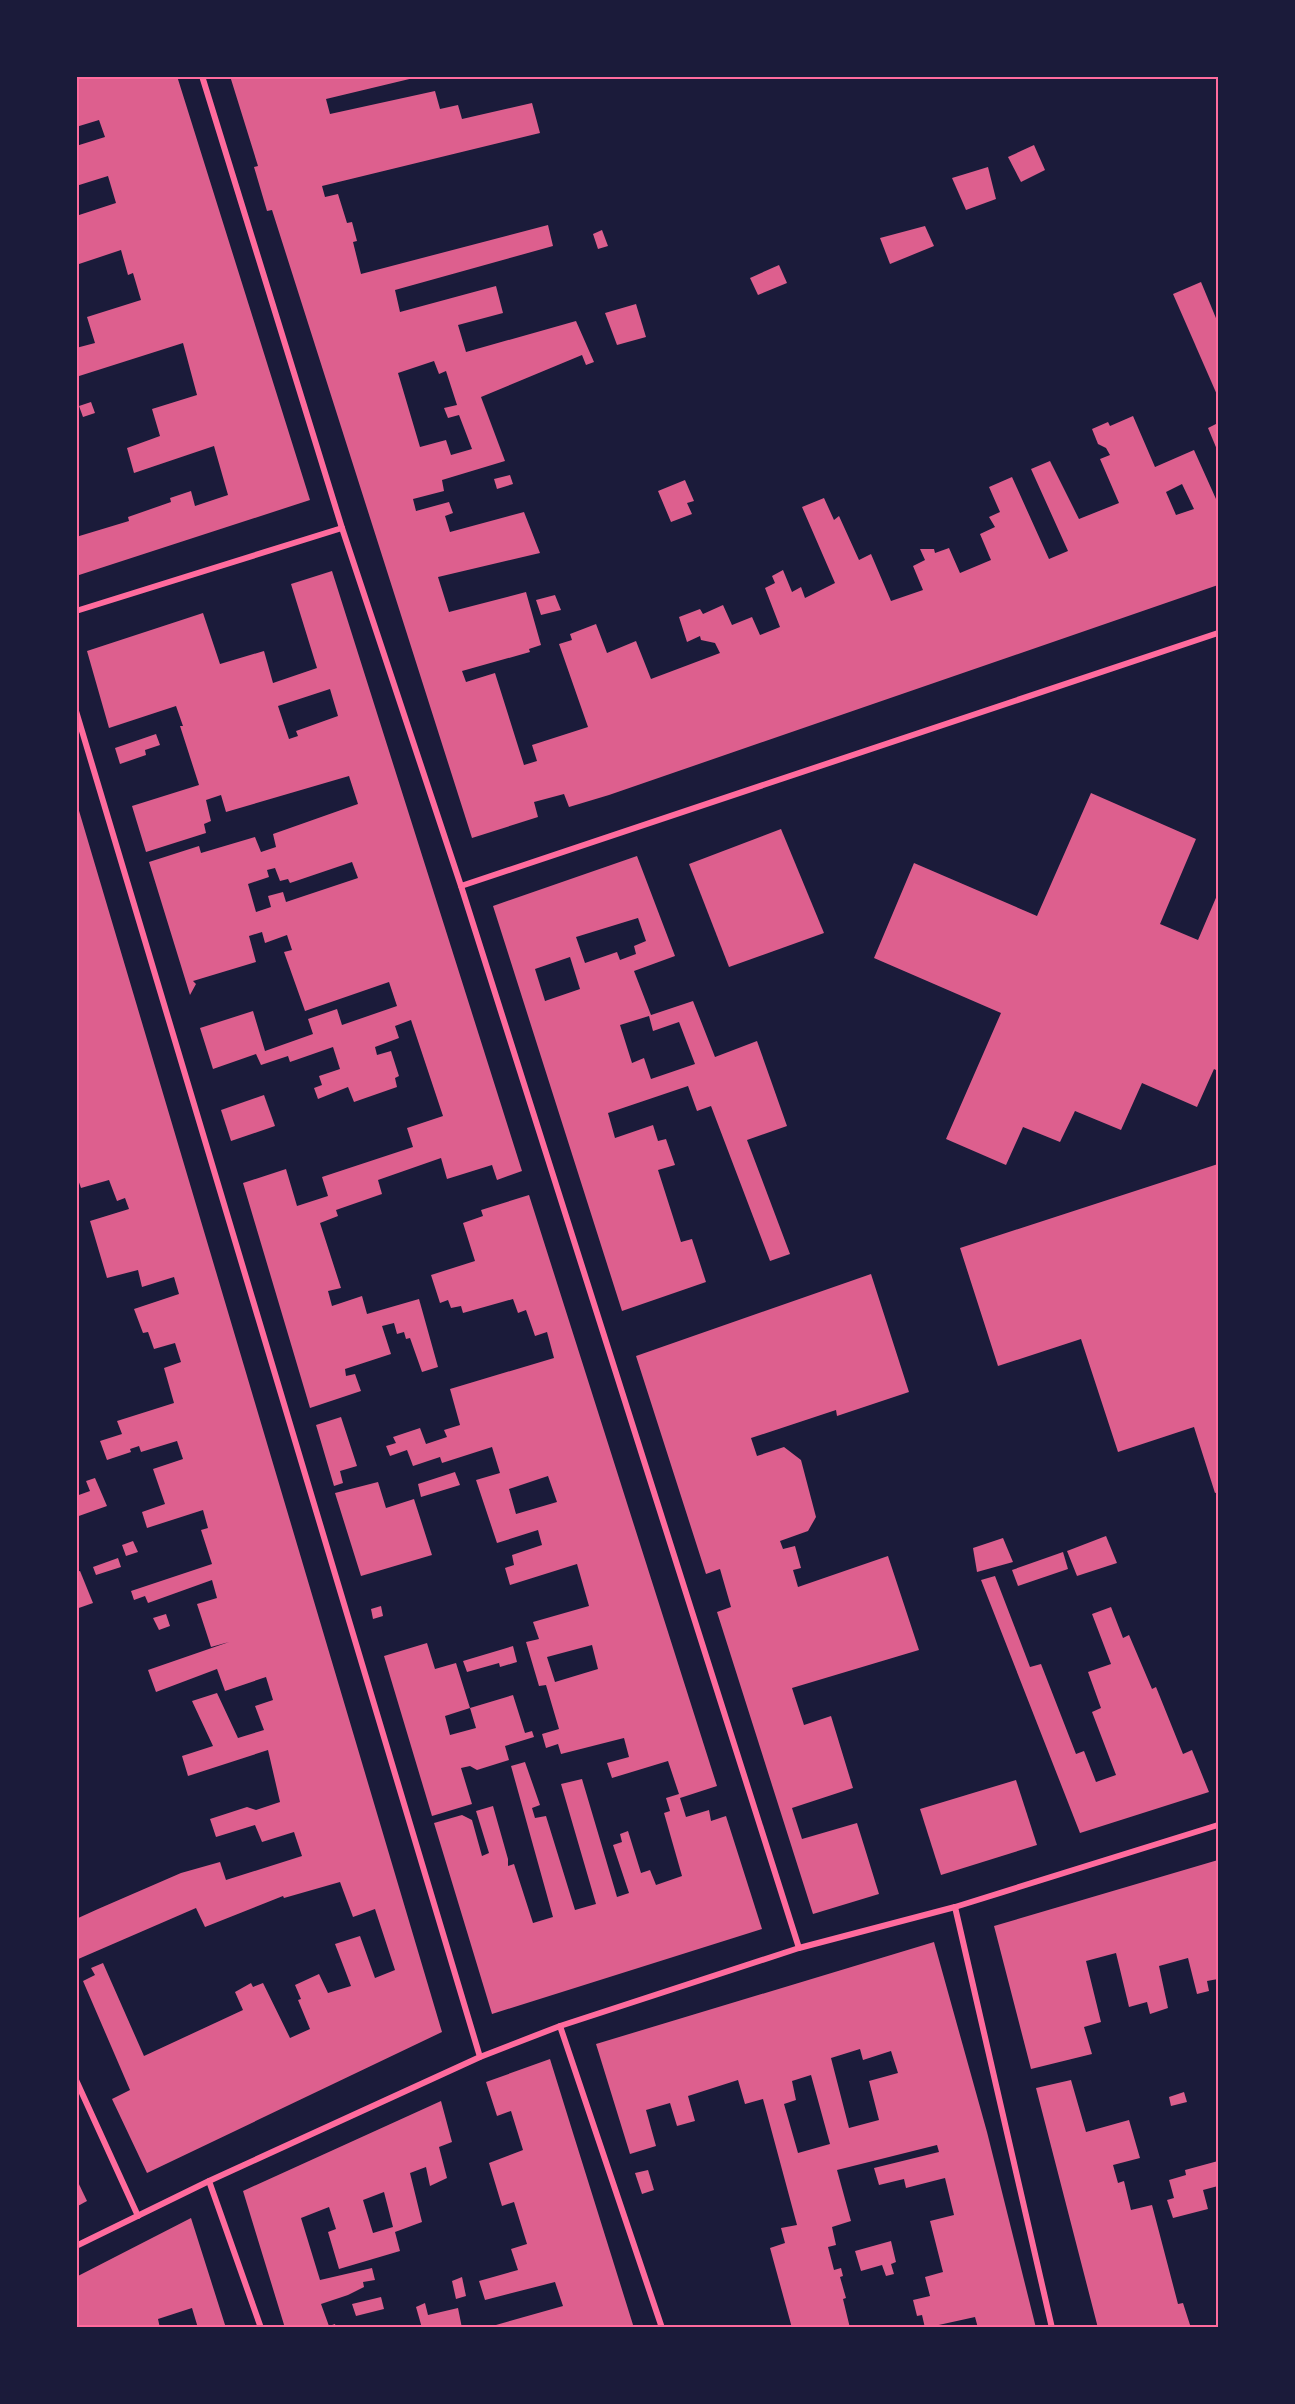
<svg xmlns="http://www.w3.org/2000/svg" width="1295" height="2404" font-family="'IBM Plex Sans',sans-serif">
  <rect width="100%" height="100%" fill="#1b1b3a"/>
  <!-- building -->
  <g fill="#dd5f8e" fill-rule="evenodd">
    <polygon points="76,76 177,76 310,500 76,576 76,537 129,521 128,517 171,502 170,498 191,491 195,506 228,495 214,446 134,473 127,448 160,436 152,409 197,395 183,343 76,377 76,348 95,343 87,317 141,300 133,273 128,275 121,250 76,265 76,216 116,203 108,176 76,186 76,146 105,137 99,120 76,127"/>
    <path d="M230 76H422L326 99 330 114 435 91 440 109 458 105 462 119 532 103 540 133 322 186 325 197 338 194 347 223 352 222 357 241 353 242 361 274 548 225 553 246 395 290 400 312 496 286 503 313 458 325 466 352 576 321 594 362 586 365 582 355 481 397 505 461 442 480 444 491 413 499 416 511 449 502 453 513 445 516 450 532 524 512 540 553 438 577 449 612 526 592 541 645 529 649 530 652 462 671 466 682 495 673 524 765 537 761 532 745 588 727 559 644 572 640 570 634 596 624 607 653 636 641 651 679 720 653 715 643 701 640 700 636 687 642 679 617 700 609 703 614 723 605 732 625 752 617 760 635 780 627 765 588 775 583 772 576 783 570 792 592 801 587 805 598 835 583 802 507 824 498 834 520 839 516 859 560 871 554 891 601 923 590 913 566 925 560 920 549H934L935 553 949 548 960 573 991 560 980 534 995 527 989 517 1000 512 989 487 1012 477 1049 559 1068 551 1031 469 1050 461 1079 519 1119 503 1100 459 1110 455 1106 448 1098 444 1092 429 1108 422 1110 426 1133 416 1155 467 1194 450 1216 499H1218V585L609 795 569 807 564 794 534 802 538 817 472 838 272 210 267 211 254 167 258 166ZM434 361 439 374 446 371 457 405 444 408 448 418 459 415 472 449 451 455 446 440 420 447 398 373ZM1182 484 1194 509 1176 515 1166 492Z"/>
    <polygon points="1034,145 1045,170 1021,182 1008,157"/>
    <polygon points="988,167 996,199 966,210 952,178"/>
    <polygon points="925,226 934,246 890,264 880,238"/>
    <polygon points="602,230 608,246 598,249 593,234"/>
    <polygon points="779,265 787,283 758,295 750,278"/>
    <polygon points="1201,282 1218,323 1218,397 1173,294"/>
    <polygon points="636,304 646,337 617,345 605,313"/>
    <polygon points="91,402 95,413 83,417 79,406"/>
    <polygon points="1218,423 1218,452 1208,428"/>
    <polygon points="510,475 513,484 497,489 494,479"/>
    <polygon points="685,480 694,501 687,503 692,514 671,522 658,491"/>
    <path d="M332 571 522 1171 497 1180 492 1165 447 1179 441 1158 378 1180 382 1194 336 1210 338 1216 320 1223 341 1288 328 1291 332 1306 362 1296 367 1314 419 1299 438 1367 422 1372 410 1338 406 1339 404 1332 397 1334 394 1323 382 1326 391 1354 345 1369 346 1376 355 1374 361 1391 310 1408 243 1183 286 1169 297 1206 328 1196 322 1177 413 1147 407 1128 443 1116 411 1020 395 1026 399 1038 375 1047 377 1055 391 1051 399 1076 395 1078 397 1087 354 1102 348 1087 318 1099 314 1088 322 1085 319 1076 340 1069 333 1047 290 1062 288 1056 261 1065 256 1054 213 1069 200 1028 253 1011 265 1051 313 1034 308 1019 337 1009 342 1025 397 1006 389 982 305 1011 284 952 292 950 287 935 265 943 262 932 249 936 256 962 193 981 196 984 190 995 149 862 199 846 201 853 255 837 261 852 276 847 273 834 358 804 349 776 226 812 221 795 206 800 211 821 204 824 206 833 146 852 132 806 199 785 180 726H183L176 706 109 728 87 651 203 613 220 664 264 651 273 683 317 668 291 584ZM330 689 338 716 296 731 298 736 289 739 278 706ZM352 862 358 878 286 902 283 892 268 896 271 907 256 912 248 884 269 877 267 870 275 868 280 881 288 879 290 883Z"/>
    <polygon points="555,595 561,610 541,615 536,600"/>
    <polygon points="156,734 160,745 145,750 146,755 120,764 115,748"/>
    <polygon points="1091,793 1196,839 1160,924 1198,940 1218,893 1218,1071 1214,1069 1197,1107 1142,1083 1121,1130 1075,1111 1060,1142 1023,1127 1006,1165 946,1139 1001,1013 874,958 914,863 1037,916"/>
    <polygon points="77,804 442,2032 147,2173 112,2099 130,2090 83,1981 95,1975 91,1968 103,1963 144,2056 243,2010 235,1992 251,1983 253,1987 263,1983 290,2038 310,2029 298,2000 301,1999 295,1985 319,1974 328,1993 351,1986 335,1944 360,1936 375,1978 395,1970 375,1909 353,1917 340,1882 284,1898 283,1896 205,1927 196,1908 76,1960 76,1919 98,1909 181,1873 220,1862 226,1880 302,1856 294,1832 262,1842 255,1825 216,1837 210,1819 247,1807 256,1810 280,1802 268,1750 188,1776 182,1756 213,1746 192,1701 217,1693 238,1738 264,1730 255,1706 273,1700 266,1677 225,1691 217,1669 156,1692 148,1670 229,1642 211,1647 197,1604 217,1598 212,1580 148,1603 145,1596 134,1600 131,1591 212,1564 201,1530 208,1528 203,1510 147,1528 142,1512 165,1504 153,1469 183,1459 177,1441 141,1452 139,1446 130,1449 131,1452 107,1460 100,1441 122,1434 117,1421 174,1403 164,1368 181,1362 175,1343 154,1349 148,1332 143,1333 134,1309 179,1294 174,1277 142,1287 138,1270 107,1278 90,1221 129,1209 125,1198 117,1201 109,1180 81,1188 76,1174"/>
    <polygon points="781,829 824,933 729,967 689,864"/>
    <path d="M637 856 675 956 634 971 651 1015 693 1001 715 1057 757 1041 787 1126 747 1140 790 1254 770 1261 711 1106 697 1111 688 1086 608 1113 615 1138 653 1125 658 1141 666 1139 675 1165 658 1170 681 1242 692 1239 706 1282 622 1311 493 906ZM638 918 646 941 634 946 636 954 620 960 617 952 585 963 576 937ZM570 957 580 989 545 1001 535 969ZM649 1016 653 1031 679 1022 695 1064 651 1079 644 1058 632 1063 620 1025Z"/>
    <polygon points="264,1095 275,1126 231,1141 221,1110"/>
    <polygon points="1218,1164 1218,1492 1215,1493 1194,1427 1118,1452 1081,1339 998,1366 960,1248"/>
    <path d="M529 1195 717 1786 680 1798 686 1817 709 1810 711 1821 726 1816 762 1929 492 2014 434 1823 462 1815 472 1820 482 1856 489 1853 476 1811 493 1806 508 1859V1866L514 1864 533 1923 553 1917 511 1766 525 1762 540 1805 532 1808 535 1818 546 1816 575 1910 596 1904 561 1784 582 1779 617 1897 629 1893 613 1845 622 1842 620 1834 628 1831 641 1873 650 1870 656 1885 682 1876 664 1813 670 1811 666 1798 679 1794 668 1761 612 1778 607 1763 629 1757 624 1738 561 1754 558 1744 546 1748 542 1734 559 1729 546 1685 539 1686 526 1642 539 1639 533 1622 589 1606 577 1564 510 1585 505 1568 514 1565 512 1555 542 1545 538 1530 497 1543 476 1480 500 1473 492 1447 442 1463 440 1457 413 1466 407 1450 390 1456 386 1446 396 1443 393 1437 420 1428 426 1444 447 1437 444 1430 460 1425 450 1389 554 1358 547 1332 535 1336 526 1310 518 1313 513 1299 463 1313 461 1306 451 1308 448 1300 440 1303 431 1275 475 1261 463 1223 483 1216 481 1210ZM548 1476 557 1502 516 1514 509 1489ZM592 1645 598 1669 555 1682 547 1657Z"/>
    <polygon points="871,1274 909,1392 837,1416 836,1410 751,1438 757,1456 784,1447 801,1460 816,1517 808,1531 780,1541 783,1549 795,1546 801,1568 793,1570 798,1587 888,1556 919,1650 792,1688 804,1725 831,1716 853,1788 792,1808 802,1839 857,1823 879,1894 813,1914 717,1612 731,1607 720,1569 706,1574 636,1356"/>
    <polygon points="341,1417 357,1466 340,1471 343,1483 334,1486 316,1425"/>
    <polygon points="455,1472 460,1485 421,1497 418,1484"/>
    <polygon points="95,1478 107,1506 76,1517 76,1496 90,1491 86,1481"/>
    <polygon points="378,1482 386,1508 414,1499 432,1555 361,1576 335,1493"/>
    <polygon points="1106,1536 1117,1563 1077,1576 1067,1551"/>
    <polygon points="1003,1538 1013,1562 977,1572 973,1548"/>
    <polygon points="133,1541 138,1552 126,1556 122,1545"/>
    <polygon points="1063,1552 1068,1569 1018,1586 1012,1570"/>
    <polygon points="118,1558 121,1567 96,1575 93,1567"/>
    <polygon points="80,1571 93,1603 76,1609 76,1572"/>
    <polygon points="995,1576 1030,1667 1041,1664 1076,1754 1084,1751 1096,1782 1116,1775 1092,1712 1101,1708 1088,1672 1111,1664 1092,1614 1111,1607 1123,1638 1129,1635 1152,1689 1156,1687 1183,1754 1192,1750 1209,1792 1080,1833 981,1580"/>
    <polygon points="381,1606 383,1616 373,1619 371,1609"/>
    <polygon points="166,1614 170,1626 159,1630 153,1618"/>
    <path d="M427 1643 435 1669 456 1663 470 1708 513 1695 525 1733 532 1731 534 1737 505 1746 509 1760 477 1770 470 1766 461 1768 472 1804 432 1816 384 1656ZM470 1708 476 1728 450 1735 445 1716Z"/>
    <polygon points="513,1646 517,1662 500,1667 499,1663 467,1672 463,1661"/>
    <polygon points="1016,1780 1037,1845 941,1875 920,1809"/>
    <polygon points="1218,1860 1218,1979 1207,1981 1209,1991 1197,1994 1188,1958 1159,1966 1168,2008 1150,2014 1147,2002 1129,2007 1116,1953 1086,1961 1101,2022 1084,2027 1092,2054 1031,2069 994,1926"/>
    <path d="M934 1942 987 2132 1036 2328H978L975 2317 925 2328 922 2315 917 2316 913 2300 930 2296 925 2277 943 2272 930 2221 954 2215 945 2178 906 2188 904 2179 879 2185 874 2168 939 2152 937 2145 837 2170 851 2221 832 2227 836 2245 828 2247 834 2270 841 2268 843 2276 840 2277 846 2298 843 2299 850 2328H792L770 2248 785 2243 781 2228 797 2225 763 2099 745 2104 738 2080 688 2096 695 2121 677 2126 670 2103 646 2110 656 2146 630 2154 596 2044ZM860 2049 863 2060 891 2051 898 2073 869 2081 879 2120 849 2128 831 2058ZM811 2075 830 2144 798 2153 784 2104 796 2100 792 2081Z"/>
    <polygon points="550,2059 573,2133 634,2328 497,2328 496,2325 563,2306 555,2282 485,2300 479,2281 518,2270 511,2249 527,2244 514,2202 502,2206 489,2163 523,2150 511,2111 497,2116 486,2082"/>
    <polygon points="1071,2080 1086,2132 1129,2120 1140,2158 1113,2165 1118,2183 1124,2181 1131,2210 1152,2205 1178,2304 1183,2303 1191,2328 1098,2328 1036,2088"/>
    <polygon points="1184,2092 1187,2102 1171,2106 1169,2097"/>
    <path d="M441 2101 452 2142 439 2147 447 2178 430 2186 426 2167 410 2173 422 2222 395 2232 400 2251 339 2269 328 2232 336 2229 329 2207 301 2218 320 2280 372 2268 375 2280 363 2282 364 2287 348 2295 321 2304 329 2326 335 2324 336 2328H285L243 2191ZM384 2192 393 2227 373 2233 363 2200Z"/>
    <polygon points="1218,2161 1218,2186 1203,2190 1208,2209 1173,2218 1167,2200 1174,2198 1169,2180 1186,2175 1185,2170"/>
    <polygon points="648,2170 654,2190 642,2194 635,2173"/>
    <polygon points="76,2178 87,2201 76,2207"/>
    <polygon points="191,2218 226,2328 198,2328 192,2308 158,2319 160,2328 76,2328 76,2277"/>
    <polygon points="891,2241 896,2262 891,2264 894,2274 886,2276 882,2265 861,2271 855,2251"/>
    <polygon points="462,2277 466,2296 456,2299 452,2281"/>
    <polygon points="381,2297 384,2309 356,2316 352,2304"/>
    <polygon points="425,2303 428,2315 458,2308 462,2328 422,2328 416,2307"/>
  </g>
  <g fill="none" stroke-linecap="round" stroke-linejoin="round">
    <!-- minor -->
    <g stroke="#ff6b9d" stroke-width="6">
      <polyline points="202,76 342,528 461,886 799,1948"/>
      <polyline points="76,611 342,528"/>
      <polyline points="76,711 480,2057"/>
      <polyline points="461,886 1218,633"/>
      <polyline points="955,1907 1052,2328"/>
      <polyline points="560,2026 662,2328"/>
      <polyline points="76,2080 138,2216"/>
      <polyline points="209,2181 261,2328"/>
      <polyline points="76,2246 209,2181 480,2057 560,2026 799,1948 955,1907 1218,1825"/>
    </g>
  </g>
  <!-- border -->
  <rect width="1295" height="2404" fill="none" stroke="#1b1b3a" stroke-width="156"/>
  <rect x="78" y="78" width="1139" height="2248" fill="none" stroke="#ff6b9d" stroke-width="2"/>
</svg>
